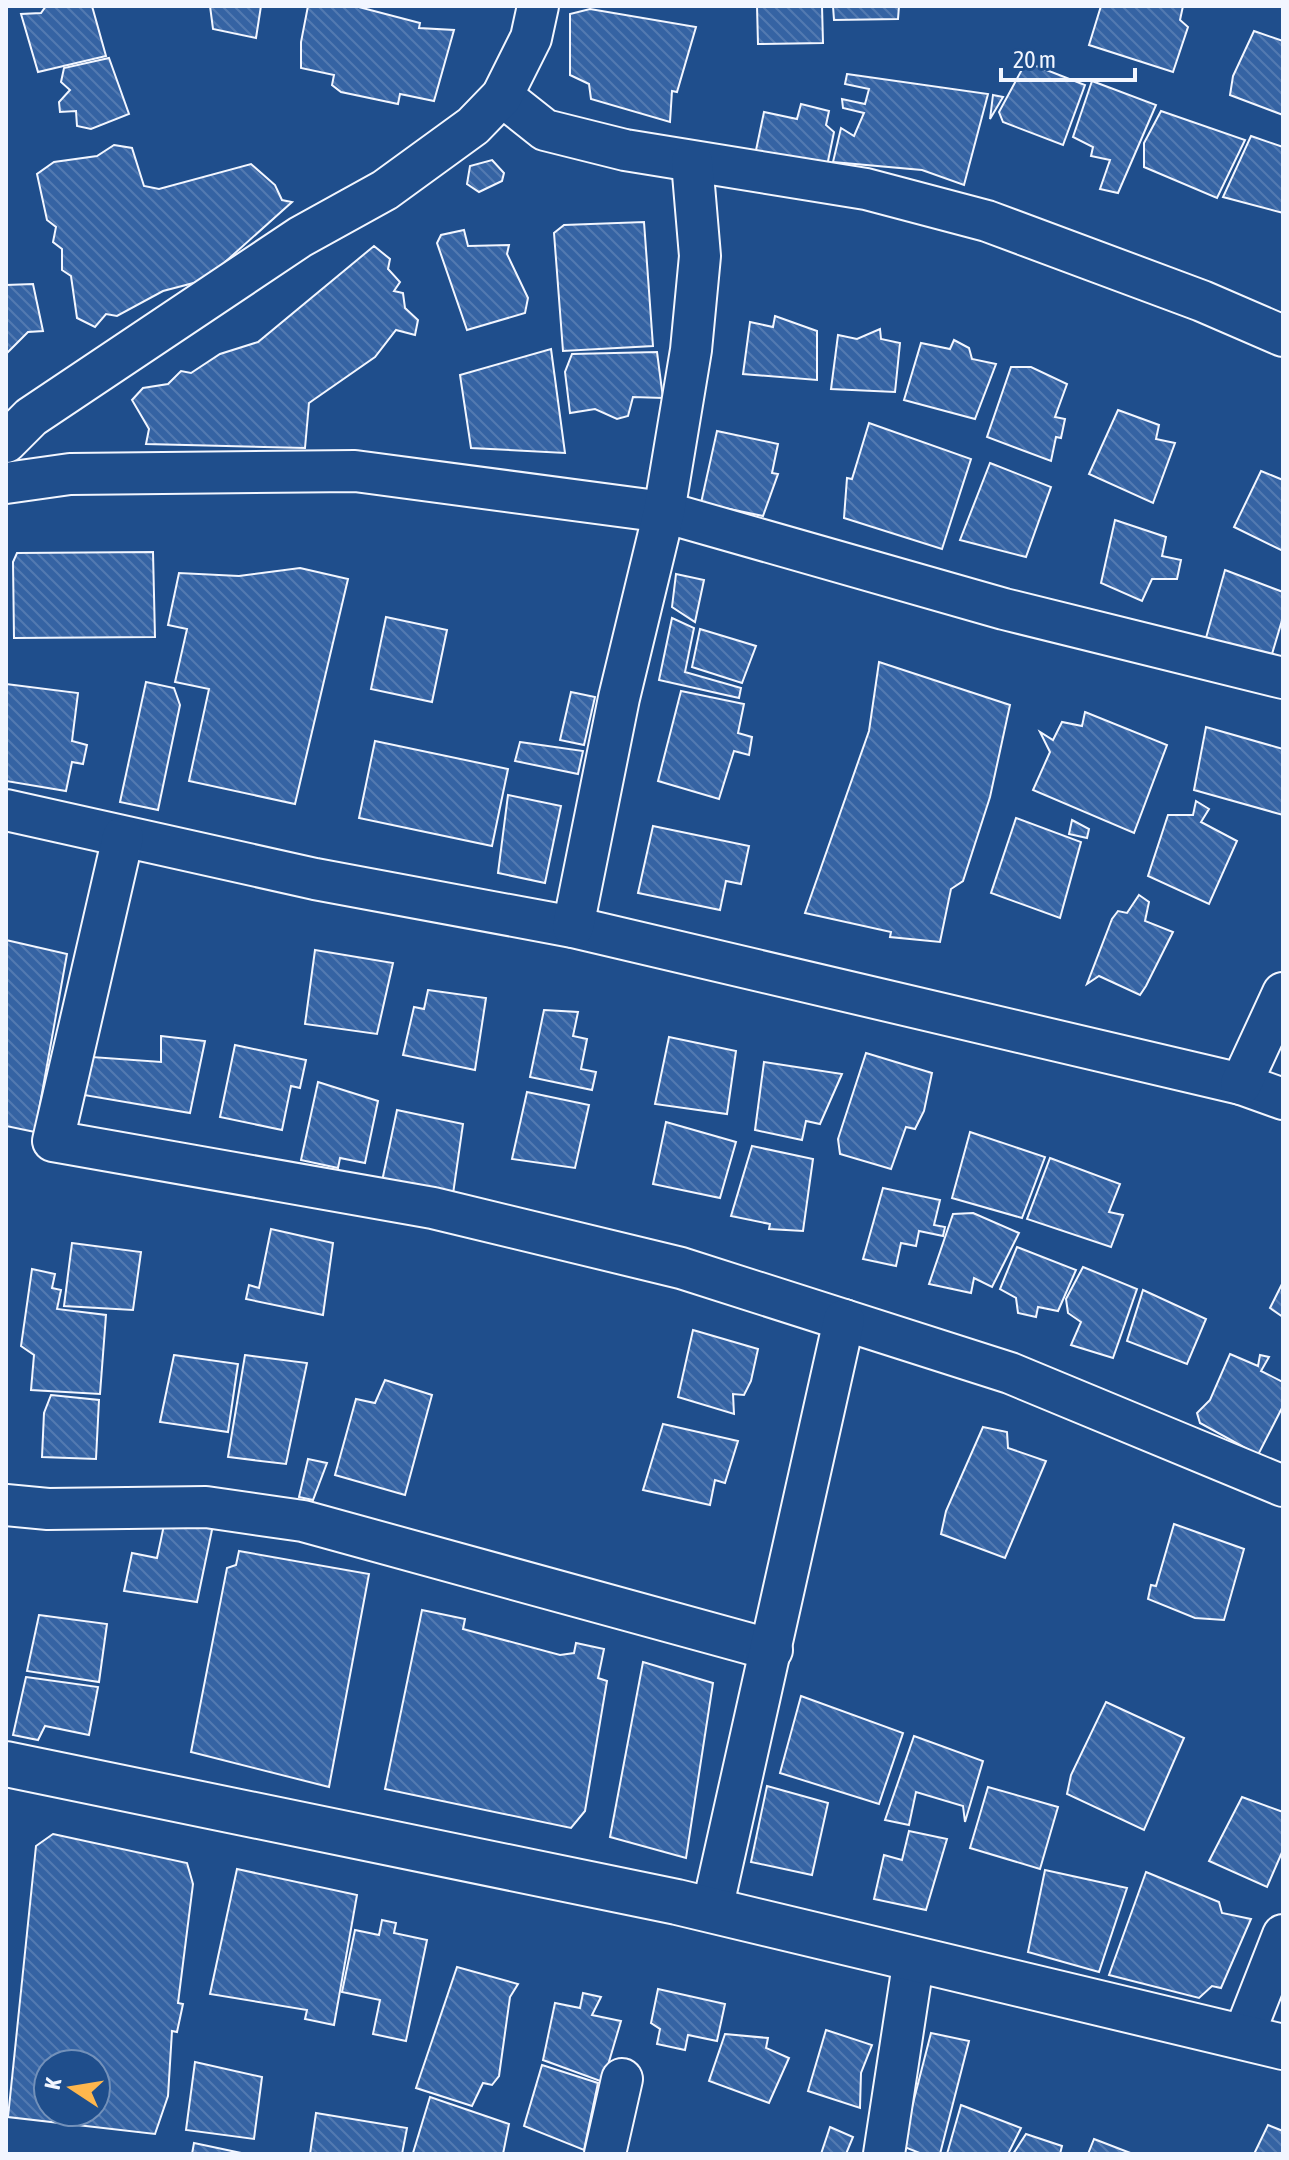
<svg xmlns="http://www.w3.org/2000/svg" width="1289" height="2160" font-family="'Asap Condensed',sans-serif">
  <defs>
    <pattern id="building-back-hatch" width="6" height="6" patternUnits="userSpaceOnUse" patternTransform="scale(2)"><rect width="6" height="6" fill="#3563a3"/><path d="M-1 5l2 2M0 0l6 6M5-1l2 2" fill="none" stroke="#537ab1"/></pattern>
  </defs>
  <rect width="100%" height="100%" fill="#1f4e8c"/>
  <!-- building -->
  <g fill="url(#building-back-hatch)" stroke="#f2f6ff" stroke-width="2" fill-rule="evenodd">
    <polygon points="46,6 92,6 106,56 38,72 21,14 41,13"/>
    <polygon points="210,6 261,6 256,38 213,29"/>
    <polygon points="308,6 355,6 420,23 419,28 454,30 434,101 400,94 398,104 341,92 332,85 334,75 301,68 301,42"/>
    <polygon points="757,6 822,6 823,43 758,44"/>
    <polygon points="833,6 899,6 898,19 834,20"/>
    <polygon points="1101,6 1183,6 1180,20 1188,27 1173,72 1089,45"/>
    <polygon points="590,9 696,27 677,92 672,91 670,122 591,99 589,84 570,75 570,14"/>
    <polygon points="1254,31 1283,41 1283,115 1230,95 1233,76"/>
    <polygon points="109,58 129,114 91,129 77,126 76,111 60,112 59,102 70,90 61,82 64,68"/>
    <polygon points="1026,62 1085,85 1063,145 1003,122 999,112"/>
    <polygon points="847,74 988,94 964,185 922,170 833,162 841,128 854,136 864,113 843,108 842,99 865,104 869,89 845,84"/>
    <polygon points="1092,81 1156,105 1118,193 1100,189 1110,160 1091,156 1093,147 1073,137"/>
    <polygon points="993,95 1003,97 990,119"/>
    <polygon points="801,104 829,111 826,125 834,132 827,166 755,155 764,112 797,119"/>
    <polygon points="1161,111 1245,140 1217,198 1144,167 1144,143"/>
    <polygon points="1251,136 1283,147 1283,213 1223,197"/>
    <polygon points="114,145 132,148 144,186 159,189 251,164 275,185 282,200 292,202 205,280 163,291 117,316 106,314 95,327 77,318 71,276 62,270 62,249 53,242 56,227 47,220 37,174 54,162 97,156"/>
    <polygon points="492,160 504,173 502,181 479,192 467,184 470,166"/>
    <polygon points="644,222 653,346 563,351 554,233 564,225"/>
    <polygon points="464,230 468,246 509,245 507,254 528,298 525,313 467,330 437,243 441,235"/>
    <polygon points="374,246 390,259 388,269 400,282 394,291 403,293 405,308 418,320 415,335 396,330 375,357 309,403 305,448 146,444 149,429 132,400 143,388 168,384 181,371 191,373 220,354 258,342"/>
    <polygon points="33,284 43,331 28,332 6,354 6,285"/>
    <polygon points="775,316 817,331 817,380 743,374 750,322 773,327"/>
    <polygon points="880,329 881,339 900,343 895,392 831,389 838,335 857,339"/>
    <polygon points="954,340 969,348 972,359 996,364 975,419 904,400 921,343 950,349"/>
    <polygon points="551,349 565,453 471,448 460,375"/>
    <polygon points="657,352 663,398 633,397 628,416 617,419 595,409 570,413 565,372 572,354"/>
    <polygon points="1011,367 1031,367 1067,384 1055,417 1065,419 1061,438 1056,437 1051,461 987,437"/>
    <polygon points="1118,410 1159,425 1156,439 1175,443 1153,503 1089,474"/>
    <polygon points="869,423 971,459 942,549 844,518 847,478 852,479"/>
    <polygon points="717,431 778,444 772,473 778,474 763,516 701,503"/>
    <polygon points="990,463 1051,487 1026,557 960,540"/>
    <polygon points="1261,471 1283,480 1283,551 1234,527"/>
    <polygon points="1115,520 1166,537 1162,556 1181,560 1177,579 1152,579 1142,601 1101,583"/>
    <polygon points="153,552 155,637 14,638 13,562 17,553"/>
    <polygon points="300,568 348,579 295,804 189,781 209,689 175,682 187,629 168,625 179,573 239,576"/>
    <polygon points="1225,570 1283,592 1283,617 1269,664 1204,645"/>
    <polygon points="676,574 704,580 695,622 672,607"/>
    <polygon points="386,617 447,630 432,702 371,689"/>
    <polygon points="672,618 694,628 685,672 741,688 739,698 659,680"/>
    <polygon points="700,629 756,646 742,683 692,667"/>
    <polygon points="879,662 1010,705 990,797 963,881 951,889 940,942 890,937 891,932 805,913 869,731"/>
    <polygon points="146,682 174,688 180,705 158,810 120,802"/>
    <polygon points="6,684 78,693 72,741 87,745 83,764 72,762 66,791 6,781"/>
    <polygon points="681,691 744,704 738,733 752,737 749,755 734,751 719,799 658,781"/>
    <polygon points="571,692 595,697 584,745 560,740"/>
    <polygon points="1085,712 1167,745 1134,833 1033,790 1050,752 1040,732 1053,740 1062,722 1082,726"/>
    <polygon points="1206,727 1283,749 1283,815 1194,790"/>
    <polygon points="375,741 508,769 492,846 359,818"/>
    <polygon points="520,742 583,751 578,774 515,761"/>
    <polygon points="508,795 561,806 545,883 498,873"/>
    <polygon points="1196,801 1209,809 1201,822 1237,841 1209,904 1148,876 1168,815 1193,815"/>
    <polygon points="1016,818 1081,842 1060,918 991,893"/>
    <polygon points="1072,820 1089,829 1087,838 1069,834"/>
    <polygon points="653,826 749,846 741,884 726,881 720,910 638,893"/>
    <polygon points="1139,895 1149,902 1145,921 1173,932 1146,986 1140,995 1099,976 1087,984 1112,919 1118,911 1127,913"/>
    <polygon points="6,940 67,954 35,1132 6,1126"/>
    <polygon points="315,950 393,963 377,1034 305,1024"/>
    <polygon points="428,990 486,998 475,1070 403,1055 414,1007 424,1009"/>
    <polygon points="544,1010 578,1012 573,1036 587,1039 581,1069 596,1072 592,1090 530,1077"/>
    <polygon points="161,1036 205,1041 190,1113 84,1095 92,1057 161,1062"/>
    <polygon points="669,1037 736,1051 727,1114 655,1104"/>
    <polygon points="235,1045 306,1060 300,1088 291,1086 282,1130 220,1117"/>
    <polygon points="866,1053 932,1073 924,1111 915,1129 906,1127 891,1169 840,1154 838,1139"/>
    <polygon points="764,1062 842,1074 820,1124 806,1121 802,1140 755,1130"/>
    <polygon points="318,1082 378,1101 365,1163 340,1158 338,1168 301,1160"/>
    <polygon points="527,1092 589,1105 575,1168 512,1159"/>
    <polygon points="397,1110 463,1124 452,1201 381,1186"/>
    <polygon points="666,1122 736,1142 720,1198 653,1184"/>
    <polygon points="970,1132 1045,1157 1022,1218 952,1198"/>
    <polygon points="752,1146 813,1159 803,1231 769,1229 770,1224 731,1216"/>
    <polygon points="1050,1158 1120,1184 1109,1212 1123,1215 1111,1247 1027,1219"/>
    <polygon points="883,1188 940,1200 934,1225 945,1227 943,1236 919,1231 916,1246 901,1243 896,1266 863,1259"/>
    <polygon points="973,1213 1019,1233 992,1287 974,1278 971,1293 929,1284 953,1214"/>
    <polygon points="271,1229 333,1243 323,1315 246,1299 249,1285 259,1288"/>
    <polygon points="72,1243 141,1252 133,1310 64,1306"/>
    <polygon points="1017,1247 1076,1270 1058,1311 1038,1307 1036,1317 1018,1313 1016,1298 1000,1289"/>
    <polygon points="1083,1267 1137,1289 1113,1358 1071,1345 1081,1322 1068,1313 1066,1299"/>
    <polygon points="32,1269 55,1274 52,1288 61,1290 57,1309 106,1315 100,1394 31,1390 34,1355 21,1346"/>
    <polygon points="1283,1282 1283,1317 1270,1308"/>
    <polygon points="1143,1290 1206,1319 1187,1364 1127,1341"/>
    <polygon points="693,1330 758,1349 751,1381 744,1395 733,1394 734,1414 678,1397"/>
    <polygon points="1230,1354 1258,1366 1260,1355 1269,1357 1261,1371 1283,1382 1283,1406 1258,1455 1200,1423 1197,1413 1210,1400"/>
    <polygon points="174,1355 238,1364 228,1432 160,1422"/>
    <polygon points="245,1355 307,1363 286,1464 228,1457"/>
    <polygon points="385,1380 432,1395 405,1495 335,1475 356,1399 375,1403"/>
    <polygon points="51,1395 99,1400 96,1459 42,1457 44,1413"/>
    <polygon points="663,1424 738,1441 725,1483 715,1480 710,1505 643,1490"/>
    <polygon points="983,1427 1007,1432 1008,1448 1046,1461 1005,1558 941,1534 946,1511"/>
    <polygon points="308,1459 327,1463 313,1500 299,1497"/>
    <polygon points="1174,1524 1244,1549 1224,1620 1195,1618 1148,1599 1151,1585 1156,1586"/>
    <polygon points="164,1525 213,1525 197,1602 124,1591 132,1553 157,1558"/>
    <polygon points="239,1551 369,1574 329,1787 191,1752 227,1568 236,1565"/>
    <polygon points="422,1610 465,1619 463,1629 560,1655 574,1653 576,1643 604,1649 598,1678 607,1681 585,1811 571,1828 385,1789"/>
    <polygon points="39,1615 107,1624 99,1682 27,1671"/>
    <polygon points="643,1662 713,1683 686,1858 610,1837"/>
    <polygon points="26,1677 98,1687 89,1735 45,1726 38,1740 13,1735"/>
    <polygon points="801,1696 903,1733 879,1804 780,1773"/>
    <polygon points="1106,1702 1184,1738 1144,1830 1067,1794 1071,1775"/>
    <polygon points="914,1736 983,1761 965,1822 963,1806 916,1792 909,1825 885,1820"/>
    <polygon points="767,1786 828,1803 812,1875 751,1862"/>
    <polygon points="988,1787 1058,1807 1040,1869 970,1848"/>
    <polygon points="1242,1797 1283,1812 1283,1850 1267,1887 1209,1861"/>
    <polygon points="909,1831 947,1839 926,1910 874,1899 884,1855 902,1860"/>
    <path d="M53 1834 187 1863 193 1884 178 2003 183 2004 177 2032 172 2031 168 2096 155 2134 8 2117 36 1846ZM48 2064H96V2112H48Z"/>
    <polygon points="237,1869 357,1895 334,2025 305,2019 307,2010 210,1994"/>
    <polygon points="1045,1870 1127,1888 1099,1972 1028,1952"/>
    <polygon points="1146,1872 1219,1902 1222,1913 1251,1919 1221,1988 1212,1986 1199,1998 1109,1975"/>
    <polygon points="382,1920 396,1923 394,1933 427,1940 406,2041 373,2034 380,2000 342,1992 355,1930 379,1935"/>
    <polygon points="457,1967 518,1984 510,1997 499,2076 492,2085 483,2083 472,2106 416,2088"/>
    <polygon points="658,1989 725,2004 717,2041 688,2035 685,2050 657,2044 660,2029 651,2023"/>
    <polygon points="583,1993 601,1997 592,2015 621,2021 603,2082 543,2060 555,2003 580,2008"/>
    <polygon points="826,2030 872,2045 861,2073 860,2108 808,2091"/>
    <polygon points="931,2033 969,2041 940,2154 922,2154 902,2146"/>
    <polygon points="725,2034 768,2038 766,2048 789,2058 769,2103 709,2081"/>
    <polygon points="195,2062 262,2077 254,2139 186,2130"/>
    <polygon points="542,2065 598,2083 584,2150 524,2126"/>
    <polygon points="430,2097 509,2124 503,2154 413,2153"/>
    <polygon points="961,2105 1021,2128 1008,2154 947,2154"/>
    <polygon points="316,2113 407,2128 402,2154 310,2154"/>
    <polygon points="1268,2125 1283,2131 1283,2154 1254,2154"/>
    <polygon points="830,2127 853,2137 846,2154 821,2154"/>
    <polygon points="1026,2134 1062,2146 1060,2154 1013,2154"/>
    <polygon points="1094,2139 1133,2154 1088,2154"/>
    <polygon points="194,2143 246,2154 192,2154"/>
  </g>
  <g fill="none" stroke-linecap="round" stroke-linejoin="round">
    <!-- minor casing -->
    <g stroke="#f2f6ff" stroke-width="44">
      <g id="minor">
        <polyline points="502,96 545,130 625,150 866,189 987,221 1202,301 1283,336"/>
        <polyline points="6,442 31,417 300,237 385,190 473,126 502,96 531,38 538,6"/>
        <polyline points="6,483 70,474 355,471 664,512 1004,609 1283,678"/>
        <polyline points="6,810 315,879 573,927 1241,1084 1283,1099"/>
        <polyline points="123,837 53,1141 433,1208 681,1268 1010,1373 1283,1486"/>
        <polyline points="573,927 619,698 664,512 691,350 700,256 692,162"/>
        <polyline points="1241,1084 1283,993"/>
        <polyline points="6,1505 48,1509 206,1507 303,1521 772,1650"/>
        <polyline points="712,1910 844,1320"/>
        <polyline points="1243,2037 1283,1935"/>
        <polyline points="605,2154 622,2079"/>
        <polyline points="884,2154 914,1958"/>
      </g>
    </g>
    <!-- tertiary casing -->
    <g stroke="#f2f6ff" stroke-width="48">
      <polyline id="tertiary" points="6,1764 677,1902 1283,2047"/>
    </g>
    <!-- minor -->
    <use href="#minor" stroke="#1f4e8c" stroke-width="40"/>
    <!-- tertiary -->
    <use href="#tertiary" stroke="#1f4e8c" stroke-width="44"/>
  </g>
  <!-- border -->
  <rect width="1289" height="2160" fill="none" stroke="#f2f6ff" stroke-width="16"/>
  <!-- north arrow -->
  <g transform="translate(72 2088) rotate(282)"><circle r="38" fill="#1f4e8c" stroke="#7391ba" stroke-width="2"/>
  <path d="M0-6L14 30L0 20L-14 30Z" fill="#ffb74d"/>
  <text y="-12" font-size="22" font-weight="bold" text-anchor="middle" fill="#f2f6ff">K</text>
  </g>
  <!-- scale -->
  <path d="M1001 68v12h134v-12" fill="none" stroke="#f2f6ff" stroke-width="4"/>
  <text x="1013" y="68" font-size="24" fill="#f2f6ff" stroke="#1f4e8c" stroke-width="6" paint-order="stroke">20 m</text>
</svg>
